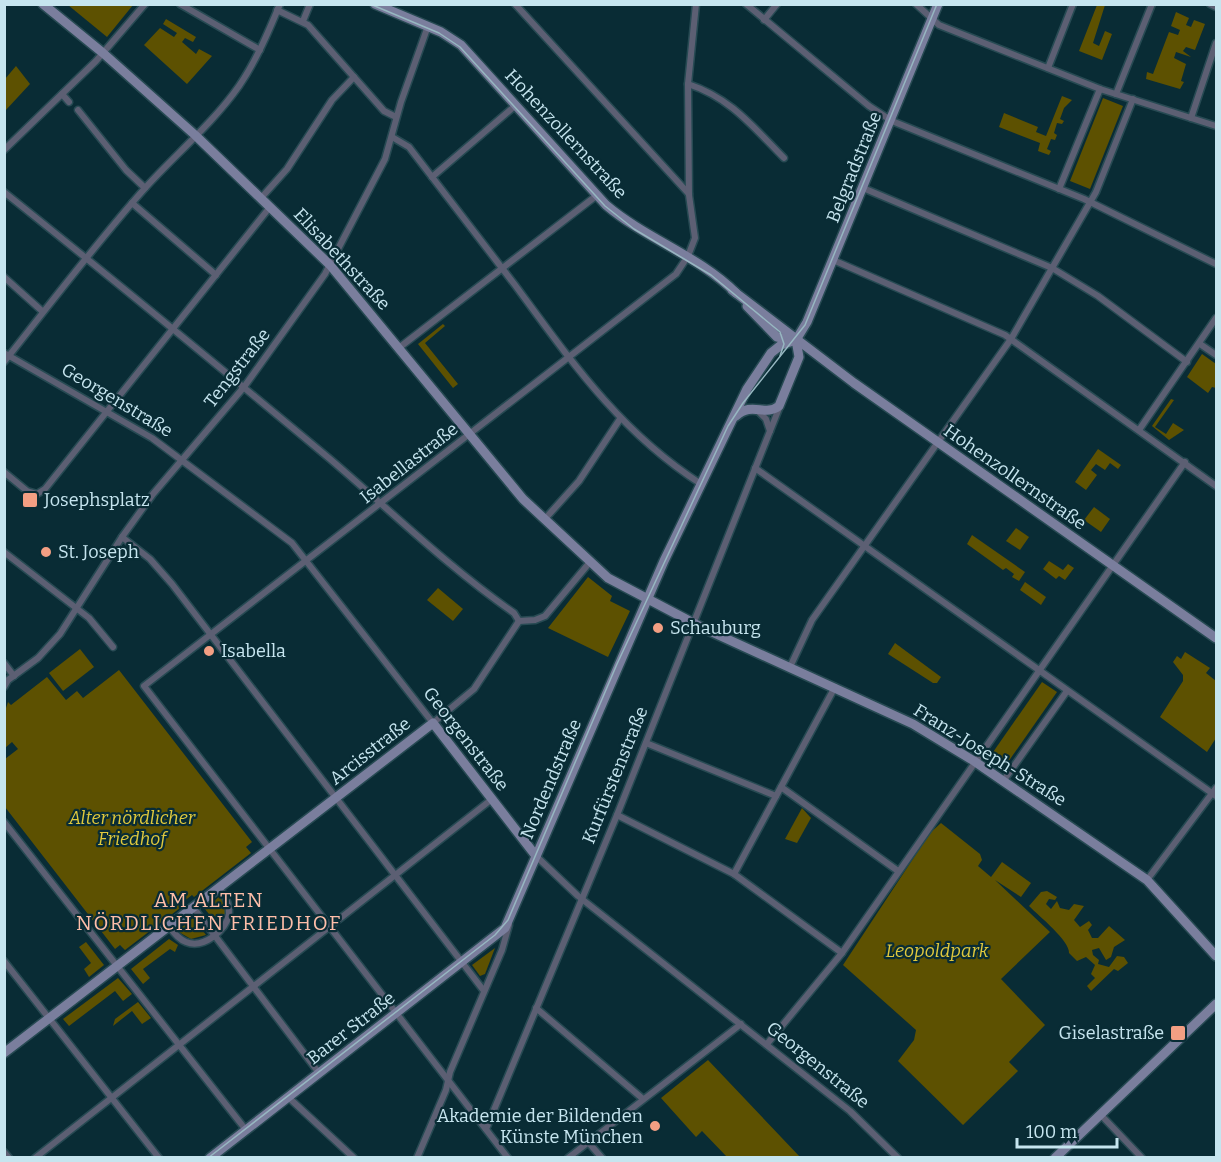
<svg xmlns="http://www.w3.org/2000/svg" width="1221" height="1162" font-family="Bitter,serif">
  <rect width="100%" height="100%" fill="#092c35"/>
  <!-- green -->
  <g fill="#5d5101">
    <polygon points="68,5 133,5 107,37"/>
    <polygon points="1097,5 1105,5 1093,43 1099,46 1105,31 1112,34 1102,60 1079,51"/>
    <polygon points="1176,12 1189,18 1186,25 1191,27 1194,20 1205,24 1195,50 1186,47 1183,51 1191,57 1176,52 1174,58 1186,64 1181,81 1184,82 1180,89 1146,79 1147,72 1153,74 1169,32 1178,35 1180,30 1171,26"/>
    <polygon points="166,19 196,37 193,42 185,38 182,42 196,54 199,49 212,56 187,84 144,45 160,28 174,37 177,33 163,24"/>
    <polygon points="16,66 30,84 5,111 5,79"/>
    <polygon points="1062,96 1072,100 1064,108 1060,119 1064,121 1062,124 1057,123 1054,133 1057,135 1055,140 1051,139 1047,149 1051,151 1049,155 1038,151 1040,143 999,127 1004,113 1038,127 1036,132 1046,136"/>
    <polygon points="1103,98 1123,106 1090,189 1070,181"/>
    <polygon points="443,324 445,326 425,343 458,384 453,388 418,344"/>
    <polygon points="1202,354 1216,364 1216,388 1212,387 1208,393 1187,377"/>
    <polygon points="1171,399 1174,400 1155,427 1166,434 1173,423 1184,430 1169,440 1152,426"/>
    <polygon points="1098,449 1121,465 1118,469 1110,463 1105,470 1096,464 1091,470 1097,475 1086,490 1075,482"/>
    <polygon points="1094,507 1110,519 1101,532 1084,520"/>
    <polygon points="1016,528 1029,537 1020,550 1006,541"/>
    <polygon points="972,535 1025,572 1019,581 1012,577 1014,574 1006,568 1003,570 967,544"/>
    <polygon points="1049,561 1063,570 1068,564 1074,568 1065,580 1059,576 1056,579 1043,569"/>
    <polygon points="588,577 612,596 610,601 630,611 608,657 548,628"/>
    <polygon points="1025,582 1046,597 1041,605 1020,590"/>
    <polygon points="438,588 463,609 453,621 427,600"/>
    <polygon points="895,643 941,677 937,683 933,683 888,654"/>
    <polygon points="80,649 94,667 63,691 49,673"/>
    <polygon points="1185,652 1210,668 1206,673 1216,681 1216,738 1207,752 1160,717 1183,681 1183,675 1173,662 1177,656 1181,659"/>
    <polygon points="119,670 252,842 246,847 251,853 194,897 192,895 179,905 180,908 125,950 120,945 115,949 5,807 5,759 18,749 12,742 5,748 5,711 8,702 11,705 47,677 66,700 77,691 83,698"/>
    <polygon points="1042,682 1057,692 1006,765 991,755"/>
    <polygon points="802,808 811,818 797,843 785,839"/>
    <polygon points="941,823 980,854 982,860 978,866 991,877 1002,862 1031,883 1021,897 995,880 1050,932 1001,979 1045,1025 1009,1062 1018,1071 963,1125 898,1061 914,1040 916,1030 843,965 930,833"/>
    <path d="M1047 891 1057 897 1055 900 1049 899 1046 904 1051 909 1057 901 1060 908 1069 910 1074 904 1084 906 1074 920 1080 927 1089 921 1092 925 1088 930 1092 938H1098L1109 926 1125 940 1114 947 1111 957 1106 960 1099 948 1092 950 1093 955 1099 960 1098 964 1109 967 1117 956 1124 957 1128 963 1118 971 1114 969 1091 991 1087 986 1095 978 1091 974 1095 965 1086 957 1077 961 1069 953C1070 941 1039 916 1029 906L1041 892Z"/>
    <polygon points="221,895 226,912 218,926 205,909"/>
    <polygon points="193,918 206,935 191,939 177,931"/>
    <polygon points="169,939 178,945 175,952 170,949 143,969 150,978 143,984 131,969"/>
    <polygon points="86,942 104,965 89,977 84,969 91,963 79,947"/>
    <polygon points="495,948 485,974 480,976 472,965"/>
    <polygon points="118,978 132,994 123,1001 115,991 69,1026 63,1019"/>
    <polygon points="138,1002 151,1018 142,1024 132,1011 113,1026 115,1019"/>
    <polygon points="708,1060 800,1157 727,1157 702,1131 696,1137 661,1098"/>
  </g>
  <g fill="none" stroke-linecap="round" stroke-linejoin="round">
    <!-- street casing -->
    <g stroke="#274a53" stroke-width="9">
      <g id="street">
        <polyline points="180,4 260,50"/>
        <polyline points="515,4 689,194"/>
        <polyline points="746,4 869,106 892,121 1084,199 1216,264"/>
        <polyline points="916,4 939,25 1100,89 1216,126"/>
        <polyline points="1210,4 1216,7"/>
        <polyline points="277,10 308,25 384,111 396,117"/>
        <polyline points="764,20 777,4"/>
        <polyline points="303,21 310,4"/>
        <polyline points="1048,68 1073,4"/>
        <path d="M688 84C731 98 753 127 784 158"/>
        <polyline points="62,94 69,102"/>
        <polyline points="1116,94 1152,4"/>
        <polyline points="78,110 126,170 145,188"/>
        <polyline points="1191,118 1216,43"/>
        <path d="M392 137 409 147C444 193 480 239 515 285 571 361 620 432 701 484"/>
        <polyline points="4,150 96,61 145,4"/>
        <polyline points="432,177 516,105"/>
        <polyline points="863,188 1052,268 1098,296 1187,362"/>
        <polyline points="1059,189 1100,89"/>
        <path d="M4 192C114 280 222 369 330 459 391 511 448 567 514 613L519 621"/>
        <polyline points="261,198 287,169 332,100 354,77"/>
        <polyline points="132,203 216,275"/>
        <polyline points="833,260 1005,335 1216,486"/>
        <polyline points="4,277 42,311"/>
        <polyline points="1200,344 1216,355"/>
        <polyline points="400,347 596,196"/>
        <polyline points="4,353 152,438 292,543 433,723 474,689 519,621"/>
        <path d="M4 362C51 303 96 243 146 187 176 154 213 123 239 86 256 61 268 33 280 4"/>
        <polyline points="757,410 766,419 770,431"/>
        <polyline points="1139,430 1216,318"/>
        <polyline points="755,468 1216,796"/>
        <polyline points="4,472 27,491 37,494 45,489 270,207"/>
        <polyline points="544,520 579,481 620,419"/>
        <polyline points="122,537 150,559 172,584 484,991"/>
        <polyline points="4,552 89,618 113,647"/>
        <polyline points="519,621 535,620 545,616 590,562"/>
        <polyline points="4,663 14,676"/>
        <polyline points="790,667 812,620 1011,339 1096,192 1133,99"/>
        <polyline points="4,687 8,680 38,658 60,634 122,537 153,494 244,387 325,274 385,159 401,102 428,26"/>
        <polyline points="646,743 776,796"/>
        <polyline points="1004,780 1067,691"/>
        <polyline points="781,787 898,871"/>
        <polyline points="617,815 734,874 842,953"/>
        <polyline points="4,822 246,1130"/>
        <polyline points="536,856 578,896 850,1111 898,1158"/>
        <polyline points="734,874 835,687"/>
        <polyline points="1147,880 1216,788"/>
        <polyline points="193,907 319,1073"/>
        <path d="M169 926C173 932 178 939 186 942 203 949 226 931 229 914 230 904 224 894 219 887"/>
        <polyline points="4,961 159,1158"/>
        <polyline points="536,1008 643,1099"/>
        <polyline points="767,1044 842,953 1185,462"/>
        <polyline points="288,1097 354,1158"/>
        <polyline points="1100,1114 1142,1158"/>
        <polyline points="486,1129 617,815 780,406"/>
        <polyline points="588,1142 602,1158"/>
        <polyline points="4,1152 9,1158"/>
        <polyline points="35,1158 492,799"/>
        <polyline points="417,1158 446,1090 450,1072 502,950 509,925"/>
        <polyline points="508,1158 144,686 676,274 688,256 695,238 689,195 688,84 696,4"/>
        <polyline points="568,1158 741,1024"/>
      </g>
    </g>
    <!-- secondary casing -->
    <g stroke="#274a53" stroke-width="12">
      <g id="secondary">
        <polyline points="43,4 103,53 195,135 330,265 523,499 608,578 701,627 913,724 974,761 1147,880 1216,956"/>
        <path d="M375 4 441 32 461 45 606 205C646 239 699 256 736 293"/>
        <polyline points="732,290 854,383 1216,638"/>
        <polyline points="747,306 777,337 791,340"/>
        <polyline points="796,340 807,322 938,4"/>
        <path d="M736 416C752 401 765 417 779 406L799 357 796 340"/>
        <polyline points="4,1053 433,723 536,856"/>
        <polyline points="210,1158 505,928 664,561 747,389 771,353 781,345 796,340"/>
        <polyline points="1055,1158 1216,1004"/>
      </g>
    </g>
    <!-- street -->
    <use href="#street" stroke="#5c5f73" stroke-width="6"/>
    <!-- secondary -->
    <use href="#secondary" stroke="#7a7e9d" stroke-width="9"/>
    <!-- tram -->
    <g stroke="#97b7c1" stroke-width="1.5">
      <polyline points="370,4 439,33 460,47 605,206 634,229 711,275 780,332 784,344 780,356"/>
      <polyline points="208,1158 495,935 508,920 617,664 728,426 743,403 805,325 937,4"/>
    </g>
  </g>
  <!-- markers -->
  <g fill="#f39f83" stroke="#092c35" stroke-width="2">
    <rect x="22" y="492" width="16" height="16" rx="3"/>
    <circle cx="46" cy="552" r="6"/>
    <circle cx="658" cy="628" r="6"/>
    <circle cx="209" cy="651" r="6"/>
    <rect x="1170" y="1025" width="16" height="16" rx="3"/>
    <circle cx="655" cy="1126" r="6"/>
  </g>
  <g text-anchor="middle" stroke-width="4.5" stroke-linejoin="round" paint-order="stroke">
    <!-- street labels -->
    <g font-size="18" fill="#c6e5ef" stroke="#092c35">
      <text transform="translate(566 134) rotate(47)" y="6">Hohenzollernstraße</text>
      <text transform="translate(854 167) rotate(-68)" y="6">Belgradstraße</text>
      <text transform="translate(342 259) rotate(47)" y="6">Elisabethstraße</text>
      <text transform="translate(237 368) rotate(-52)" y="6">Tengstraße</text>
      <text transform="translate(117 400) rotate(31)" y="6">Georgenstraße</text>
      <text transform="translate(409 463) rotate(-38)" y="6">Isabellastraße</text>
      <text transform="translate(1015 477) rotate(35)" y="6">Hohenzollernstraße</text>
      <text transform="translate(466 739) rotate(52)" y="6">Georgenstraße</text>
      <text transform="translate(370 751) rotate(-38)" y="6">Arcisstraße</text>
      <text transform="translate(990 755) rotate(32)" y="6">Franz-Joseph-Straße</text>
      <text transform="translate(615 775) rotate(-68)" y="6">Kurfürstenstraße</text>
      <text transform="translate(551 779) rotate(-67)" y="6">Nordendstraße</text>
      <text transform="translate(351 1028) rotate(-38)" y="6">Barer Straße</text>
      <text transform="translate(818 1065) rotate(39)" y="6">Georgenstraße</text>
    </g>
    <!-- poi labels -->
    <g font-size="18" fill="#c6e5ef" stroke="#092c35" text-anchor="start">
      <text x="44" y="506">Josephsplatz</text>
      <text x="58" y="558">St. Joseph</text>
      <text x="670" y="634">Schauburg</text>
      <text x="221" y="657">Isabella</text>
      <text x="1164" y="1039" text-anchor="end">Giselastraße</text>
      <text x="643" y="1122" text-anchor="end">Akademie der Bildenden<tspan x="643" dy="21">Künste München</tspan></text>
    </g>
    <!-- park labels -->
    <g font-size="18" font-style="italic" fill="#e0c93d" stroke="#092c35">
      <text x="132" y="824">Alter nördlicher<tspan x="132" dy="21">Friedhof</tspan></text>
      <text x="937" y="957">Leopoldpark</text>
    </g>
    <!-- neighbourhood labels -->
    <g font-size="20" letter-spacing="1.5" fill="#febea9" stroke="#092c35">
      <text x="209" y="907">AM ALTEN<tspan x="209" dy="23">NÖRDLICHEN FRIEDHOF</tspan></text>
    </g>
  </g>
  <!-- border -->
  <rect width="1221" height="1162" fill="none" stroke="#c6e5ef" stroke-width="12"/>
  <!-- scale -->
  <path d="M1017 1138v9h100v-9" fill="none" stroke="#c6e5ef" stroke-width="3"/>
  <text x="1026" y="1138" font-size="18" fill="#c6e5ef" stroke="#092c35" stroke-width="4.5" paint-order="stroke">100 m</text>
</svg>
